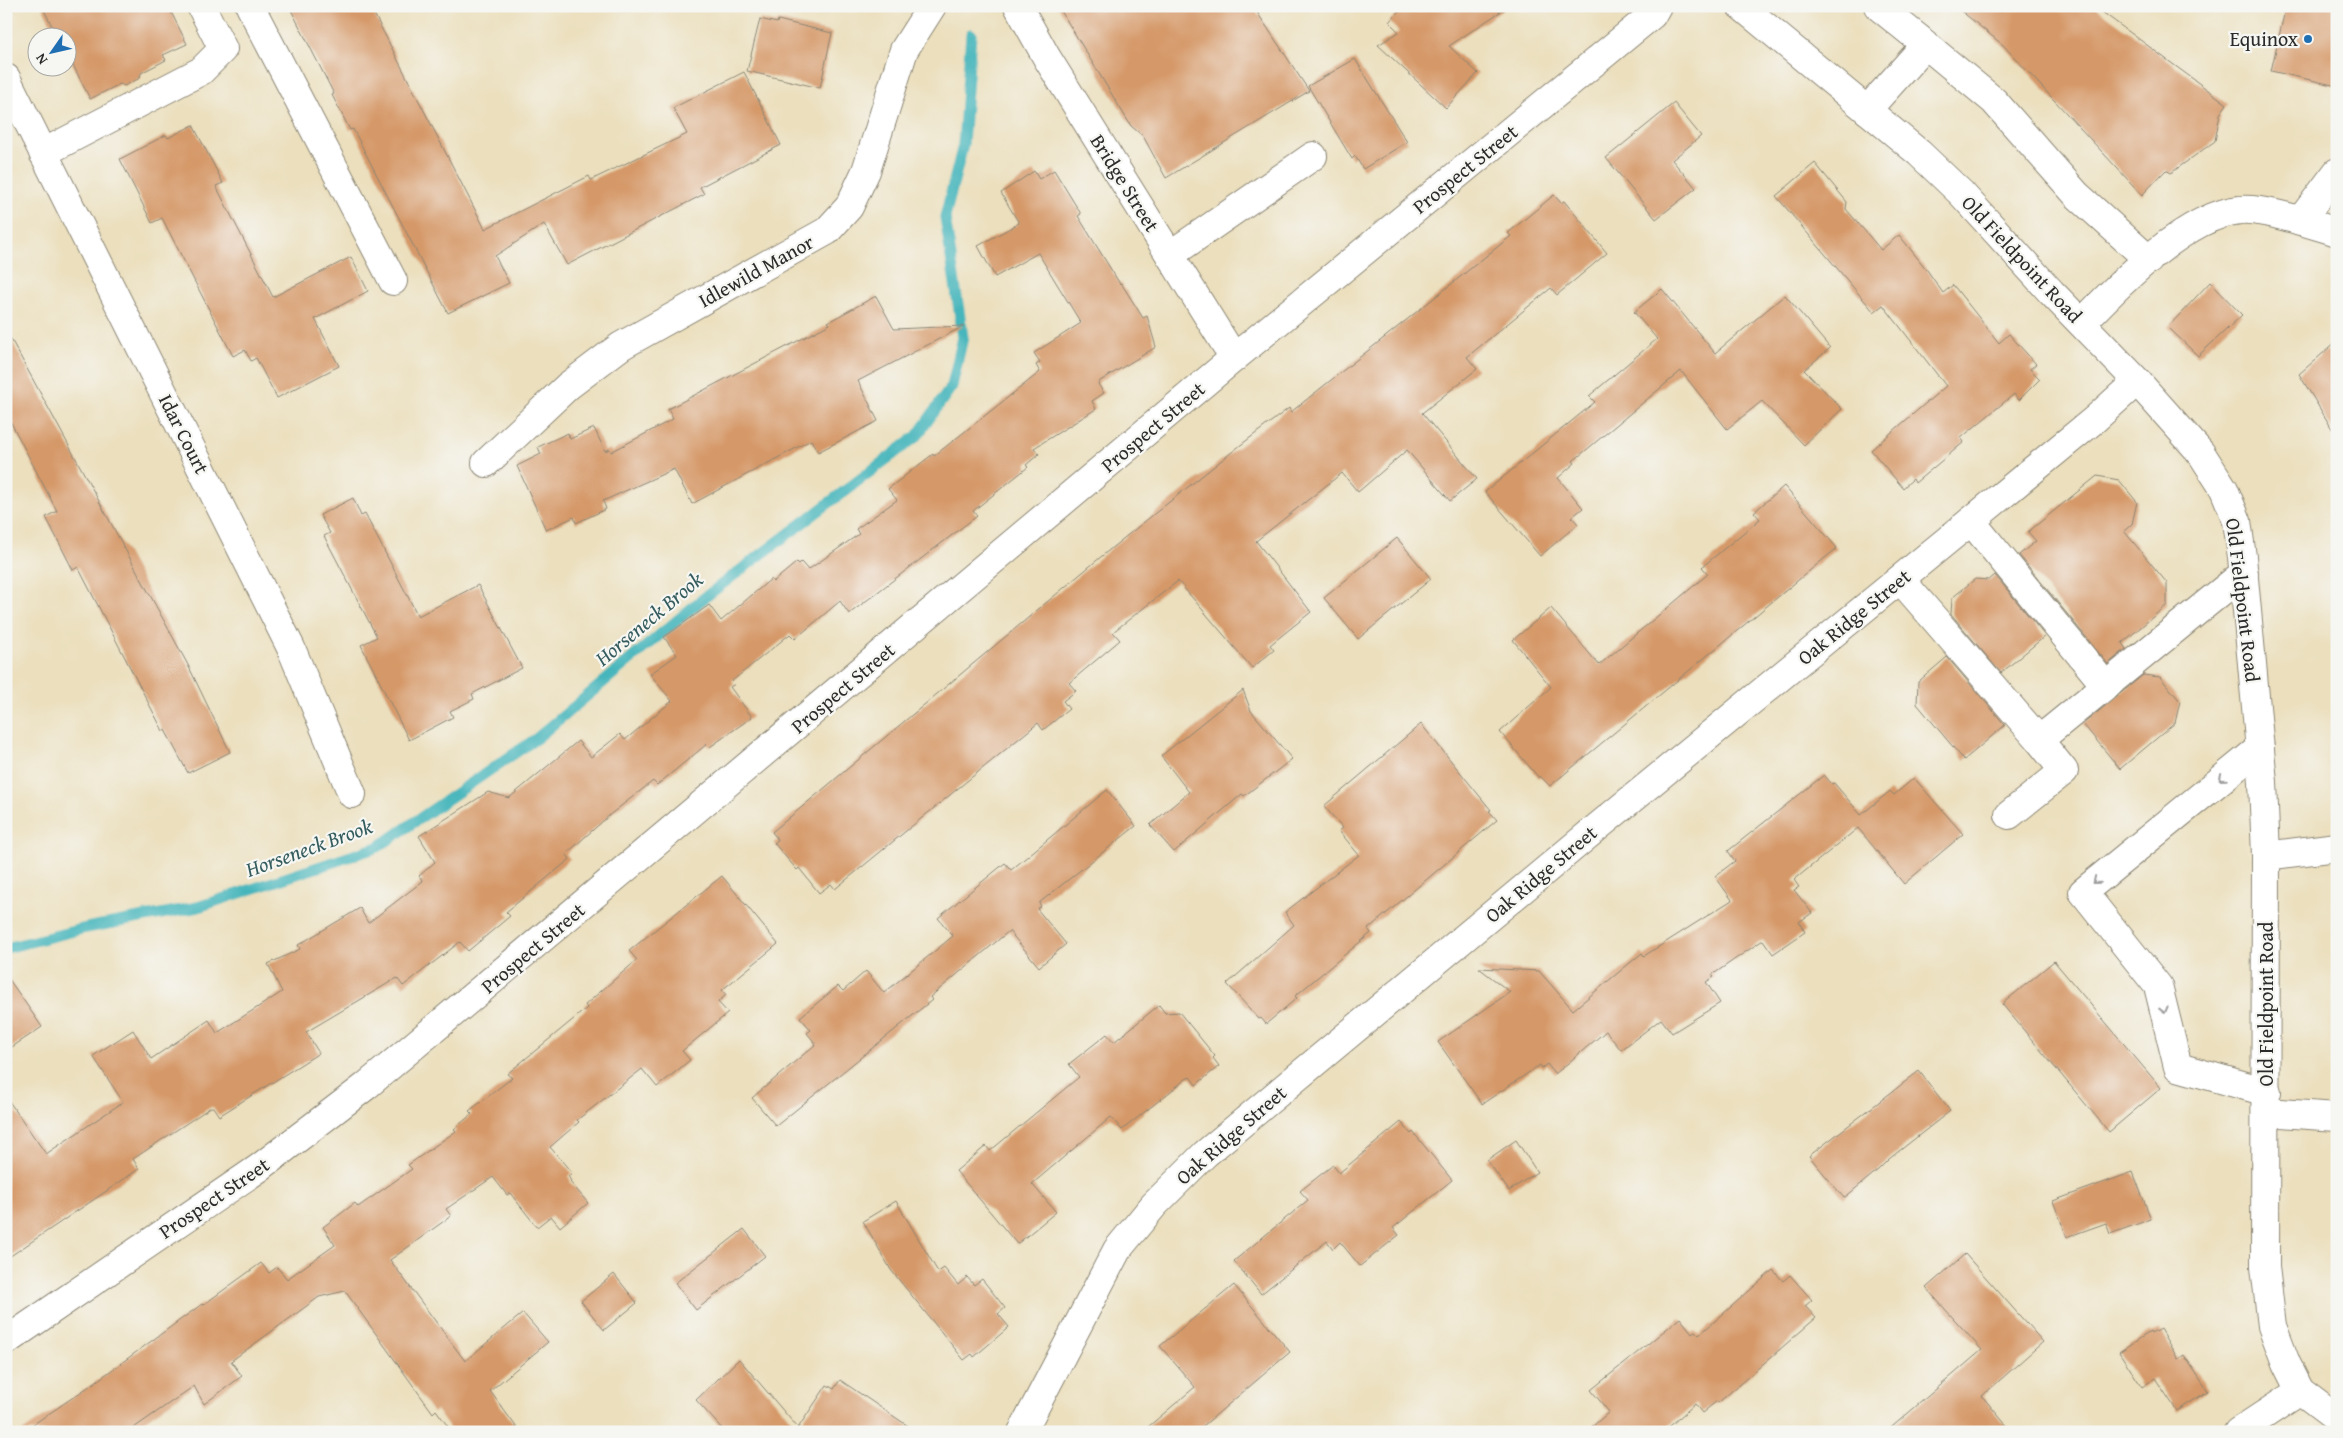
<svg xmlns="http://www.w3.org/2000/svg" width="2343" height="1438" font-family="'Gentium Book Plus',serif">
  <rect width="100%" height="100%" fill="#f6f6f2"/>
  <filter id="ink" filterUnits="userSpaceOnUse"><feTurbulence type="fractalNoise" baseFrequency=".02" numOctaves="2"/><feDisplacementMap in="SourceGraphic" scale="10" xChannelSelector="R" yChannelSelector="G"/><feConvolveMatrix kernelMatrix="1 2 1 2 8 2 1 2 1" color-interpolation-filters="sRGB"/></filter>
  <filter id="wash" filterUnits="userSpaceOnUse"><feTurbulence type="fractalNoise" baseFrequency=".0096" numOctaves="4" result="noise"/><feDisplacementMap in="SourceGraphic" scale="20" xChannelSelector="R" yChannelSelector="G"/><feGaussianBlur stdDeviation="1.12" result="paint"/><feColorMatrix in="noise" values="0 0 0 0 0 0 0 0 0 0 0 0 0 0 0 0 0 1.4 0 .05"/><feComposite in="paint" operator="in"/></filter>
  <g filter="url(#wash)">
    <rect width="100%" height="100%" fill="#ebdfbd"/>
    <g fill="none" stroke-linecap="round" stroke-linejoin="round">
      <!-- stream -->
      <polyline stroke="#46b6bc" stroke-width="11" points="6,948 86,928 198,907 378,847 537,738 700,601 917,436 952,386 963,337 945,217 963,145 971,34"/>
    </g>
    <g id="blocks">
      <!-- building -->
      <g fill="#d59867">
        <polygon points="42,6 168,6 187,44 163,55 166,60 141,73 140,78 124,86 120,84 90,99 68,55 68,38 58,38"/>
        <polygon points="289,6 370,6 485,229 589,176 591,180 687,134 673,108 744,72 781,145 700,187 704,194 567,265 544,224 495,256 509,283 448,313 353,129 350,130 332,95 334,94"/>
        <polygon points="1058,6 1253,6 1309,91 1166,178 1143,136 1131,126"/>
        <polygon points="1403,6 1509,6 1449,46 1478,73 1446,108 1378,45 1399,32 1389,22"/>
        <polygon points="1955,6 2094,6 2227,104 2220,114 2215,141 2171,173 2166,170 2142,195 2003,45"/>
        <polygon points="2286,6 2337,6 2337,86 2271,71"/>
        <polygon points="760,19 777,23 778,20 832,33 820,88 747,71"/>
        <polygon points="1355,59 1407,142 1363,169 1355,156 1352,159 1308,86"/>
        <polygon points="1674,103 1701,136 1672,160 1696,188 1656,219 1606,158"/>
        <polygon points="193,125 223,183 216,186 273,297 351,257 368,291 315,319 339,366 277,398 256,358 251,361 245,350 233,356 162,218 152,223 120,159 166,135 168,138"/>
        <polygon points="1815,163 1847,202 1846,209 1881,250 1899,235 1927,270 1943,293 1953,285 1999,343 2009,334 2036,364 2030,369 2040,379 2019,400 2014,394 1961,438 1964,442 1915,483 1913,479 1903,488 1871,450 1946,386 1883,305 1874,312 1776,196"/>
        <polygon points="1054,170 1081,214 1078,216 1120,284 1121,283 1143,318 1147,316 1156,347 1100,381 1098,384 1104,393 1092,401 1096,409 1034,448 1039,454 1026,465 1028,467 973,511 977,516 849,614 840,601 795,639 790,634 732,681 735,684 730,687 752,717 710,747 707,744 657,785 653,781 612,813 566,854 570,859 506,912 510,916 468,951 460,942 403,986 397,978 306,1032 319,1053 219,1116 213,1107 211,1107 133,1159 139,1169 6,1259 6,1097 46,1154 123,1102 93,1056 133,1030 151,1059 209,1020 217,1033 282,992 268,964 300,949 298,945 360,908 368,923 423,881 419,876 435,862 419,836 488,792 509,798 578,741 591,757 620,734 625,740 672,701 650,674 677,655 664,637 709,605 721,621 771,579 773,582 797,562 799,564 801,562 808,570 859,534 856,529 897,500 888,489 933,454 934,456 1040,372 1036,365 1040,362 1034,353 1081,323 1038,253 995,277 978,246 1019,223 1001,193 1034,171 1039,179"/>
        <polygon points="1554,195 1561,203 1564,201 1607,253 1557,295 1551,288 1467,357 1477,369 1422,413 1477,479 1450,501 1407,450 1358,492 1342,473 1256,541 1311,612 1270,645 1274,650 1252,668 1178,581 1113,632 1120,640 1069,683 1076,691 1063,701 1069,709 1043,730 1038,723 835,889 831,884 819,893 799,868 797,870 774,843 778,840 772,832 1114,546 1242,444 1289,408 1291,412 1424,306 1511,236 1508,233"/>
        <polygon points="2210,282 2242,315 2198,356 2168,327"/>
        <polygon points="1662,289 1715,353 1785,295 1830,348 1804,370 1842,409 1804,445 1762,401 1727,429 1681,371 1573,461 1575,463 1558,478 1583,508 1572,517 1578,524 1540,556 1485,492 1595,402 1589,396 1657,339 1634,312"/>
        <polygon points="876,296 894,329 964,326 858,381 878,421 818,452 811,440 692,504 674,469 603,501 606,509 576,523 574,517 546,530 517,466 541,454 538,447 568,433 570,439 594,428 605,451 610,449 611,452 673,419 668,409 830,324 828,322"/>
        <polygon points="6,330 188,665 230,752 188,773 165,730 163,731 78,567 73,570 46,517 57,511 6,413"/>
        <polygon points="2337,341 2337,437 2299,374"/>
        <polygon points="2097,476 2119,480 2137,502 2132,524 2124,531 2167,583 2167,605 2122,643 2126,649 2108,664 2019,555 2036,541 2028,532"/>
        <polygon points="1784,486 1837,548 1550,786 1540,776 1539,778 1500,732 1551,687 1513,640 1551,608 1599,665 1708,574 1702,567 1760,519 1754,512"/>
        <polygon points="353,498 361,516 365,514 418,616 478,585 522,668 472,694 474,699 450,711 453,717 409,740 361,645 377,637 324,536 330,533 320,515"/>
        <polygon points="1397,538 1431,579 1358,639 1324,598"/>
        <polygon points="1995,575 2045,636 2001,673 1951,614 1952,598 1975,579 1989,580"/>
        <polygon points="1947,657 2005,725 1964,760 1917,704 1918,682"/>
        <polygon points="2143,675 2160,677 2180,701 2175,723 2120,769 2083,724"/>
        <polygon points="1243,690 1251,711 1292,759 1244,796 1242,794 1174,852 1150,825 1189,792 1161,756"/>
        <polygon points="1421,724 1491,810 1489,811 1497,820 1368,929 1371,933 1295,996 1297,998 1266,1024 1261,1018 1259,1019 1227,984 1294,925 1285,912 1359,855 1339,831 1343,828 1324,806"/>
        <polygon points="1824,775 1832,784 1834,783 1861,815 1890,791 1894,795 1914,778 1963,834 1904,884 1858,828 1794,880 1799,887 1794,890 1812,913 1799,922 1805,932 1773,954 1763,940 1712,975 1714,977 1706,982 1720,1003 1672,1033 1661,1019 1621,1050 1606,1031 1555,1074 1547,1064 1542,1068 1540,1065 1482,1104 1438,1042 1510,992 1479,968 1539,971 1573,1010 1642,953 1644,956 1732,900 1715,876 1735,861 1728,851"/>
        <polygon points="1107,790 1136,826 1039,903 1041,906 1037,909 1066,944 1039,967 1009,931 930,997 932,1000 907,1020 776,1126 752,1098 816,1044 807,1033 811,1030 800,1017 838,986 843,991 866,971 884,993 953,936 938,918 1005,863 1011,870"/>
        <polygon points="722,876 778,944 722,990 726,995 718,1002 728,1013 682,1051 690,1060 657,1087 642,1069 577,1120 579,1122 550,1147 572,1173 568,1176 571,1181 570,1182 588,1203 560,1227 551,1216 537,1227 510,1193 507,1195 493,1177 446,1209 451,1216 390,1260 465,1361 523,1313 548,1342 490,1391 520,1432 452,1432 436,1410 433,1413 345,1291 319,1297 231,1361 242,1376 204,1404 194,1386 128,1432 22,1432 94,1383 202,1304 203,1305 261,1263 269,1273 277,1267 287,1279 335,1245 323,1227 355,1203 358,1207 412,1169 408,1165 456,1131 454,1129 472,1114 469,1111 512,1078 507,1074 587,1008 585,1005 637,960 629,951"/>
        <polygon points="2054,961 2161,1088 2109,1132 2002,1004"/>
        <polygon points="6,975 42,1027 6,1051"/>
        <polygon points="1159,1005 1165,1013 1179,1012 1215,1056 1213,1058 1219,1066 1196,1085 1190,1077 1186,1079 1122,1130 1111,1117 1032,1184 1056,1212 1017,1244 956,1171 986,1146 990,1151 1079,1077 1069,1064 1107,1034 1114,1042"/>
        <polygon points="1919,1071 1950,1111 1889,1159 1878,1170 1844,1198 1809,1156"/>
        <polygon points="1401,1122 1411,1134 1413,1132 1452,1180 1393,1228 1399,1235 1360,1266 1340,1242 1333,1249 1327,1241 1261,1294 1234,1261 1308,1200 1300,1191 1333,1165 1339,1173"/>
        <polygon points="1516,1140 1537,1172 1509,1191 1487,1160"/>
        <polygon points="2133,1172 2151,1219 2110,1234 2106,1223 2067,1237 2053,1201"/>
        <polygon points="896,1201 938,1272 944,1268 958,1285 967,1277 974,1285 982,1279 1005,1308 998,1314 1009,1327 974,1357 972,1354 964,1360 891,1270 863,1221"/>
        <polygon points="744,1229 765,1256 696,1310 675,1283"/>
        <polygon points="1965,1254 2043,1342 1982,1396 2012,1432 1886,1432 1982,1350 1926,1288"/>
        <polygon points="1773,1270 1783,1281 1790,1275 1812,1300 1805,1306 1816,1318 1718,1403 1717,1401 1702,1413 1695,1404 1663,1432 1586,1432 1609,1412 1591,1390 1680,1318 1692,1333 1695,1331 1699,1335"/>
        <polygon points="614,1274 637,1303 604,1330 581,1301"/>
        <polygon points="1234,1285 1290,1352 1196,1432 1142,1432 1195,1387 1160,1346"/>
        <polygon points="2160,1329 2178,1359 2184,1355 2208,1391 2177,1411 2155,1378 2142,1387 2119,1352 2150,1332 2151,1334"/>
        <polygon points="739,1359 798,1428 827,1385 834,1389 840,1380 917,1432 725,1432 696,1400"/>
      </g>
    </g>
  </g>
  <g filter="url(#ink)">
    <use href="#blocks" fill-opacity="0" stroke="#8b8574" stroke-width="1"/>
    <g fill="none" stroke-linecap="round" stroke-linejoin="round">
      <!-- minor casing -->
      <g stroke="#8b8574" stroke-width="30">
        <g id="minor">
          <polyline points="250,6 393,281"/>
          <polyline points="1018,6 1047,58 1234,358"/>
          <polyline points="1919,39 1994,101 2077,195 2149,260"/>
          <polyline points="6,78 291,648 352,794"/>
          <polyline points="1867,110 1919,52 1919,39 1878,6"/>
          <polyline points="43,153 201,71 223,49 201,6"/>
          <polyline points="2300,221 2337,172"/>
          <polyline points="1170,255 1313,156"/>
          <path d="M2082 323C2118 285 2186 215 2240 210 2263 207 2314 225 2337 232"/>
          <polyline points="486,463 568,386 621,346 827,231 849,207 866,171 904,50 932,6"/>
          <polyline points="1971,521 2105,685"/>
          <polyline points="1900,579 2039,740"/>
          <polyline points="2260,748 2083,892 2158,986 2178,1067 2267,1092"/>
          <polyline points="2009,815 2064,771 2039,740 2244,573"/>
          <polyline points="2266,856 2337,847"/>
          <polyline points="2267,1112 2337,1117"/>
          <polyline points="6,1341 259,1168 366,1086 1234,358 1652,15 1657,6"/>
          <polyline points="1022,1432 1117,1250 1154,1205 1205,1154 1595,829 2094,420 2137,381"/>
          <polyline points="2238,1432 2300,1391"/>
        </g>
      </g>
      <!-- major casing -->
      <g stroke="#8b8574" stroke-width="30">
        <polyline id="major" points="1741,6 1919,153 1961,193 2052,293 2137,381 2201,453 2224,489 2237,521 2242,557 2263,782 2266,856 2265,1267 2272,1326 2286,1363 2300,1391 2337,1419"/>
      </g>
      <!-- minor -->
      <use href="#minor" stroke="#fff" stroke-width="28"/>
      <!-- major -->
      <use href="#major" stroke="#fff" stroke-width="28"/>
    </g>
    <!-- one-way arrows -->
    <defs><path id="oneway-chevron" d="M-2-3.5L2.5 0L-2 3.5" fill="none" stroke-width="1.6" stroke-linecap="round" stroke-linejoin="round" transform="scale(1.25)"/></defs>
    <g stroke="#a0a0a0">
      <use href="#oneway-chevron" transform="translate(2222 778) rotate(141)"/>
      <use href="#oneway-chevron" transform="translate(2096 881) rotate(141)"/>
      <use href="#oneway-chevron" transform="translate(2164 1010) rotate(76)"/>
    </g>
  </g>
  <!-- markers -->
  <circle fill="#1f6fb2" stroke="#f6f6f2" stroke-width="2" cx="2308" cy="39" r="5"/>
  <g text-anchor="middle" stroke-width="4.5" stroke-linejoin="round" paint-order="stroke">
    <!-- poi labels -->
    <g font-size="20" fill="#2b2b2b" stroke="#f6f6f2" text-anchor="end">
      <text x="2298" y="46">Equinox</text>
    </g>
    <!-- street labels -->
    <g font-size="20" fill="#2b2b2b" stroke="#f6f6f2">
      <text transform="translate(1465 169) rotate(-39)" y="7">Prospect Street</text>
      <text transform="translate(1125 183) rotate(58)" y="7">Bridge Street</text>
      <text transform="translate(2022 259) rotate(47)" y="7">Old Fieldpoint Road</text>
      <text transform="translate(756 271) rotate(-29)" y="7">Idlewild Manor</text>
      <text transform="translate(1153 427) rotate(-40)" y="7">Prospect Street</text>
      <text transform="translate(184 434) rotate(63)" y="7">Idar Court</text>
      <text transform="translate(2243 600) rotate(83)" y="7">Old Fieldpoint Road</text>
      <text transform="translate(1854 617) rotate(-39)" y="7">Oak Ridge Street</text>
      <text transform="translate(843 688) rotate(-40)" y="7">Prospect Street</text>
      <text transform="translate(1541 874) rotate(-40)" y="7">Oak Ridge Street</text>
      <text transform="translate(533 948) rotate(-40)" y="7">Prospect Street</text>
      <text transform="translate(2266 1004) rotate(-90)" y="7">Old Fieldpoint Road</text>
      <text transform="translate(1231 1135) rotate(-41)" y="7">Oak Ridge Street</text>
      <text transform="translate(214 1198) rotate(-34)" y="7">Prospect Street</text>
    </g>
    <!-- water labels -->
    <g font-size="21" font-style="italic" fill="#345c5e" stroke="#f6f6f2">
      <text transform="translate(649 619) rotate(-40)" y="7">Horseneck Brook</text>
      <text transform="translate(309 848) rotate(-20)" y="7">Horseneck Brook</text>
    </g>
  </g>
  <!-- margin -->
  <rect width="2343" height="1438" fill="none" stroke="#f6f6f2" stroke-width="25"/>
  <!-- north arrow -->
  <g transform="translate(52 52) rotate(236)"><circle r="24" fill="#f6f6f2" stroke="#a5a5a2"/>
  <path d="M0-4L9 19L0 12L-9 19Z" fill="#1f6fb2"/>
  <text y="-8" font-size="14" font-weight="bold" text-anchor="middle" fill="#2b2b2b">N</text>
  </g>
</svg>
